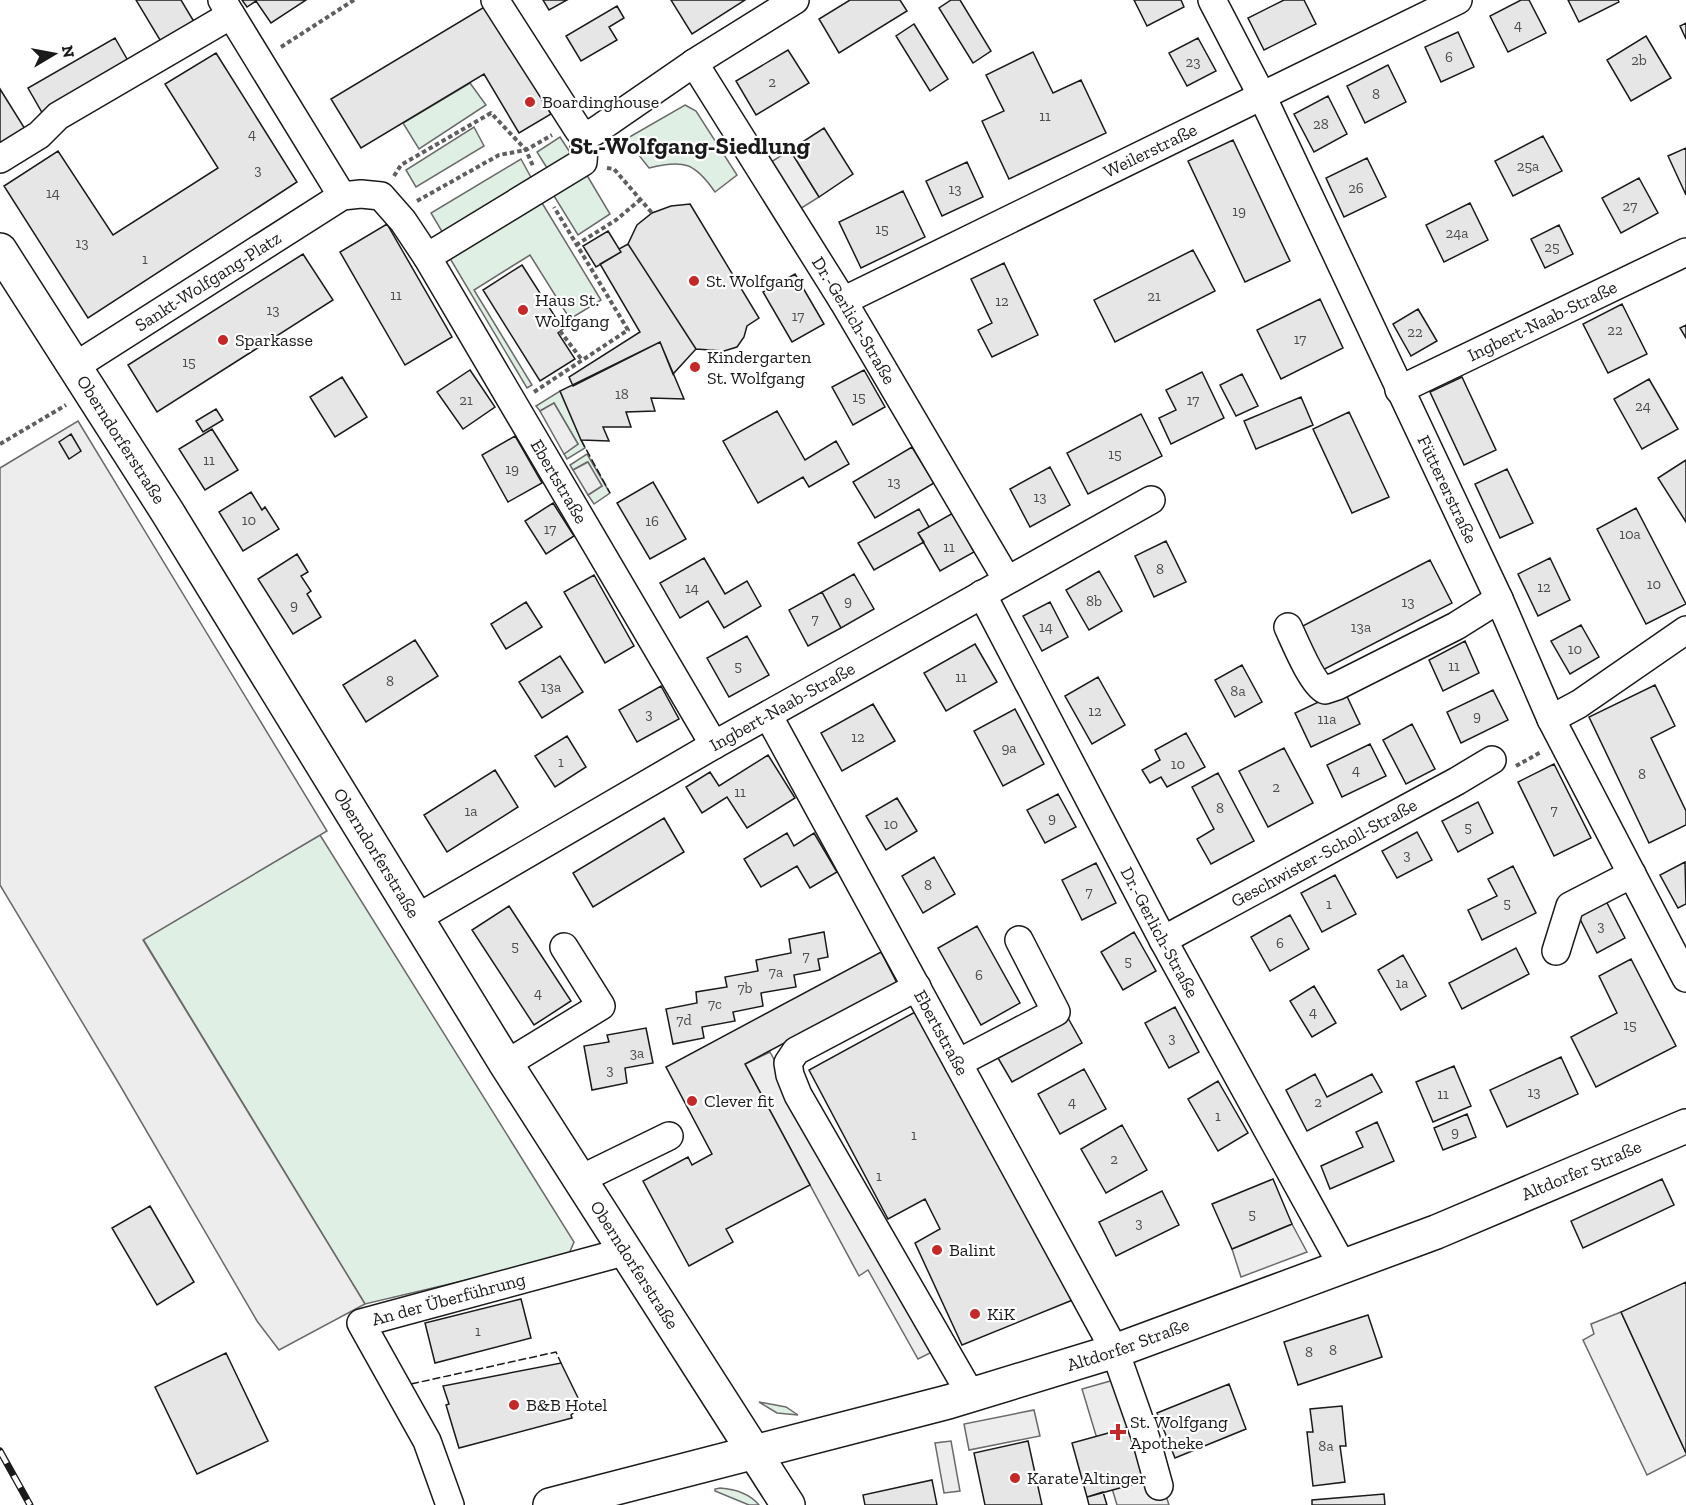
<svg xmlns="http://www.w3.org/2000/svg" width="1686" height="1505" font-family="'Zilla Slab',serif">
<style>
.green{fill:#e0efe3;stroke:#6a6a6a;stroke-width:1.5}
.parking{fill:#ededed;stroke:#6a6a6a;stroke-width:1.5}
.building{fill:#e6e6e6;stroke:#1a1a1a;stroke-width:1.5}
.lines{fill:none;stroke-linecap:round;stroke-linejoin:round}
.minor-casing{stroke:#1a1a1a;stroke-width:30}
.major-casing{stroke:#1a1a1a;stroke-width:36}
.path{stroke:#5f5f5f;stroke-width:4;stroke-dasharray:4.5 3;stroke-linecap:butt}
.minor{stroke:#fff;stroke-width:27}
.major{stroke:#fff;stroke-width:33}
.rail-casing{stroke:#1a1a1a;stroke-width:7}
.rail{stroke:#fff;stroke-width:4.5;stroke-dasharray:14;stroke-linecap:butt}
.fence{stroke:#1a1a1a;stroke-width:1.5;stroke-dasharray:8 3;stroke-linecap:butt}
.poi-dot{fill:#c62828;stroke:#fff;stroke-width:2}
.labels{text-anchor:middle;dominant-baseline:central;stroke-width:4.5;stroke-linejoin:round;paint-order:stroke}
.number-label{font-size:15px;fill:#4d4d4d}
.poi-label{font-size:18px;fill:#1a1a1a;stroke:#fff;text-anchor:start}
.street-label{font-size:18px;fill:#1a1a1a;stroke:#fff}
.district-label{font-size:24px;font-weight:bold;fill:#1a1a1a;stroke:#fff}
</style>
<rect width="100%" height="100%" fill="#fff"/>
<path class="green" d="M470,83L486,105L419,149L403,123Z
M685,105L696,111L737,175L715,192C695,163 684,159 649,168L626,139Z
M474,127L484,146L416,187L406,170Z
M560,137L571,154L547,168L537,152Z
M521,159L534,183L444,235L431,213Z
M585,172L610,214L578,235L551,191Z
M539,198L601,300L570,319L530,255L474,290L532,385L527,388L448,255Z
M560,391L585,448L567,459L564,454L578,444L554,403L540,411L536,406Z
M587,454L610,493L594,504L588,495L602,486L587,462L573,470L570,465Z
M320,835L574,1242L568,1256L365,1304L143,939Z
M759,1402L786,1407L798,1415L777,1413Z
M720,1488C735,1489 749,1493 759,1505H749L715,1491V1489Z"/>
<path class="parking" d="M790,150L819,197L800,209L771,162Z
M554,403L578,444L564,454L540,411Z
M78,421L327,831L143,940L365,1304L279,1350L257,1321L118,1082L0,885V468Z
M588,462L602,486L588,495L573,470Z
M770,1052L934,1351L918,1359L868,1270L859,1276L745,1064Z
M1292,1224L1307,1252L1241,1277L1232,1249Z
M1621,1312L1686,1453V1455L1647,1475L1583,1340L1594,1334L1591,1324Z
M1128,1376L1169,1505H1117L1082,1389Z
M1034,1410L1040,1436L969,1450L964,1424Z
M951,1441L960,1491L944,1493L935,1443Z"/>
<path class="building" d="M136,0H181L196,25L163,45Z
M242,0H306L271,23L256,1L247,7Z
M543,0H567L549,10Z
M671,0H745L692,34Z
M850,0H900L907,11L839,53L819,19Z
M951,0H960L991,51L973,63L939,8Z
M1134,0H1181L1184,7L1147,26Z
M1284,0H1304L1316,24L1264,50L1248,18Z
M1521,0H1529L1546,33L1508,52L1490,16Z
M1568,0H1618L1619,2L1579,22Z
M486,6L551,114L519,133L484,74L361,148L331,99Z
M617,6L624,18L609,27L617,40L581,61L566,36Z
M1686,23V39L1680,26Z
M914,24L948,79L930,91L896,36Z
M1458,32L1474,67L1441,82L1425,47Z
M1646,36L1671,78L1631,101L1607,60Z
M115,38L131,66L44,116L28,88Z
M1198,38L1216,71L1187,86L1169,53Z
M788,50L809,83L756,115L736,81Z
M1033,52L1053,93L1081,80L1106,133L1009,179L982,121L1004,111L986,75Z
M216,53L297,182L88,318L4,186L58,151L113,235L218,168L165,84Z
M1388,65L1406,102L1365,123L1347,86Z
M0,89L25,129L0,145Z
M1328,96L1347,134L1314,152L1294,114Z
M824,128L853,174L819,197L790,150Z
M1543,136L1562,171L1513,196L1495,161Z
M1233,140L1290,261L1245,282L1188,161Z
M1686,148V195L1668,156Z
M1367,158L1386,197L1344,217L1326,178Z
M967,162L983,197L942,216L926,181Z
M1639,178L1658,213L1621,233L1602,198Z
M903,191L925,237L861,268L839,222Z
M1470,203L1488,240L1444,262L1426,225Z
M690,204L759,318L747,326L744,337L737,347L724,351L696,349L628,244L637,225L652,213L671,206Z
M387,224L452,337L405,365L340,252Z
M1559,225L1573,254L1545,268L1531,239Z
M608,231L621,252L596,267L583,246Z
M628,244L696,349L673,374L660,342L573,386L569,377L640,332L600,264L621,252L619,249Z
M1193,250L1215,291L1115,342L1094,300Z
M303,254L333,300L157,412L128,365Z
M1004,263L1038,335L992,357L978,330L992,323L971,279Z
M522,265L563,329L558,333L575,359L540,381L483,290Z
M795,274L824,324L792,342L763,292Z
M1320,299L1343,348L1281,379L1257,330Z
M1622,304L1647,354L1608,373L1583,324Z
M1418,309L1437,341L1411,356L1393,324Z
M1686,325V338L1680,328Z
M660,342L684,399L651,398L655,411L626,412L631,427H603L609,441L581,440L560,391Z
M470,370L495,407L463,429L437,392Z
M864,370L885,407L853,425L832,387Z
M1202,372L1224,418L1171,444L1159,418L1176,410L1166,390Z
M1242,374L1258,406L1236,416L1220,385Z
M342,377L367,417L335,437L310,397Z
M1462,377L1496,450L1464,465L1430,392Z
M1649,379L1678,429L1642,449L1614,399Z
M1301,397L1313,425L1256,449L1244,421Z
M216,409L223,420L203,432L196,421Z
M777,411L805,460L836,441L849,464L809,487L803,477L758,503L723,441Z
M1349,412L1389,497L1352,513L1313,429Z
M1141,414L1162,456L1088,494L1067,453Z
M212,429L238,470L205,490L179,449Z
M71,434L81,451L69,459L59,442Z
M515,436L542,483L508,502L482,455Z
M912,447L934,483L875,518L853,482Z
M1686,460V522L1658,478Z
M1050,467L1070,505L1030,527L1010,489Z
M1507,469L1533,523L1500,538L1475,484Z
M653,482L686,539L650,559L617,503Z
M251,492L262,510L265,507L279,529L243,551L219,512Z
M553,503L574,536L546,554L525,521Z
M1636,508L1686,604L1646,624L1597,529Z
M919,509L929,527L918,533L924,542L874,570L858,543Z
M953,513L974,552L940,571L918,533Z
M1166,541L1186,582L1154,597L1135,556Z
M297,554L308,572L301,576L311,591L307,594L321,617L293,634L258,579Z
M704,558L725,594L747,581L761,606L724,628L708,601L680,618L660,583Z
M1550,558L1570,600L1538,616L1518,574Z
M1430,560L1452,603L1317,673L1295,630Z
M1099,571L1122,611L1089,630L1066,590Z
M854,574L874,609L841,628L822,592Z
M594,575L634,646L605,663L564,592Z
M822,592L841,628L808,646L789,610Z
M526,602L542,627L506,649L491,624Z
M1050,602L1068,637L1042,651L1023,616Z
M1581,625L1599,657L1570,674L1551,641Z
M747,636L769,675L729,697L707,658Z
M415,640L438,676L366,722L343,685Z
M1465,641L1479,673L1443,691L1429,660Z
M975,644L997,682L946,711L924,673Z
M560,656L583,692L542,718L519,682Z
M1242,665L1262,702L1235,717L1215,680Z
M1098,677L1125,725L1092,744L1065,696Z
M1655,685L1675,726L1651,738L1686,811V825L1649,843L1589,717Z
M661,686L679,719L637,742L619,710Z
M1344,690L1360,724L1311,747L1295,713Z
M1493,690L1508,720L1461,743L1447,712Z
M873,704L895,741L842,771L821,733Z
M1015,709L1044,764L1003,786L974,731Z
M1412,724L1435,769L1406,784L1383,740Z
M1186,733L1205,767L1167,787L1161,777L1150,783L1142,770L1160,760L1155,750Z
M567,736L586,767L555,787L535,756Z
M1370,744L1386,776L1342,797L1327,765Z
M1284,748L1313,803L1268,827L1239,771Z
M768,755L795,798L747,828L727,797L702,813L686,787L710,772L719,786Z
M1554,764L1591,838L1554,856L1518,782Z
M495,770L518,807L447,852L424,815Z
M1218,773L1254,841L1211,864L1197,839L1214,829L1192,787Z
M1058,794L1076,827L1045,843L1027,810Z
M897,798L917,831L886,850L866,816Z
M1478,802L1493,833L1458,852L1442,821Z
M664,818L684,852L593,907L573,873Z
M1417,832L1432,860L1397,878L1382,851Z
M787,833L794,846L814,833L837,872L810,888L797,866L761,887L744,859Z
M934,857L955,894L923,913L902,876Z
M1685,862L1686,904L1678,908L1660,875Z
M1096,863L1116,903L1082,920L1062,880Z
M1513,866L1536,913L1482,940L1468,910L1497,896L1488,879Z
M1335,875L1356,914L1322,932L1301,893Z
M1605,899L1625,938L1597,953L1577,913Z
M509,906L571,1001L534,1025L472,930Z
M1290,915L1309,949L1270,971L1251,937Z
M977,926L1020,1003L981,1025L938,948Z
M824,932L828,957L818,959L820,970L794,975L796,987L761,993L763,1006L733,1012L735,1021L702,1027L704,1038L673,1044L666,1009L697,1003L696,992L727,987L725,977L758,971L756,960L791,953L789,939Z
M1134,932L1156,971L1123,990L1101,952Z
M1516,948L1529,974L1462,1009L1449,983Z
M881,952L897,983L745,1064L810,1185L726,1229L733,1242L689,1266L643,1181L688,1157L692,1165L712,1154L666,1067Z
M1403,955L1426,996L1401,1010L1378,970Z
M1631,959L1676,1046L1596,1087L1571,1037L1617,1013L1599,976Z
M1314,986L1336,1023L1312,1037L1290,1001Z
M1175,1007L1199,1052L1169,1068L1145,1023Z
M917,1011L1075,1299L962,1345L915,1243L940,1229L925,1199L888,1219L809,1070Z
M1068,1018L1082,1043L1012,1082L998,1058Z
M646,1028L653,1063L625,1068L627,1083L592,1090L584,1046L609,1042L607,1035Z
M1561,1057L1578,1094L1507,1127L1490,1090Z
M1454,1066L1471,1106L1433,1122L1416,1082Z
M1084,1069L1106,1109L1060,1134L1038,1094Z
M1315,1074L1327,1097L1372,1074L1382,1092L1307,1131L1286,1090Z
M1218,1081L1248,1133L1218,1151L1188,1099Z
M1467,1114L1476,1137L1443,1150L1434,1128Z
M1377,1122L1394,1161L1330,1189L1321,1166L1363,1147L1356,1132Z
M1122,1125L1147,1170L1106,1193L1081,1149Z
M1273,1179L1292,1224L1232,1249L1212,1204Z
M1662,1179L1674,1205L1583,1248L1571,1221Z
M1162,1191L1179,1225L1116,1256L1099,1222Z
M150,1206L194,1282L157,1305L112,1228Z
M1686,1282V1453L1621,1312Z
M521,1299L531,1338L435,1363L425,1323Z
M1368,1315L1382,1357L1298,1385L1284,1342Z
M226,1353L268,1441L197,1474L155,1387Z
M561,1363L582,1406L571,1415L572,1418L459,1448L446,1405L449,1404L443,1386Z
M1229,1384L1246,1429L1175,1458L1157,1413Z
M1342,1406L1346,1446H1340L1345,1482L1313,1486L1307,1432H1313L1310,1409Z
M1134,1426L1149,1480L1087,1497L1072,1443Z
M1028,1441L1042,1505H985L974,1453Z
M932,1480L937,1505H865L863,1495Z
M1103,1492L1107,1505H1089L1087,1497Z
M1384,1494L1385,1505H1312V1500Z"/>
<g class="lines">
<defs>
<g id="minor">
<path d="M222,0L342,196"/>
<path d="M495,0L579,131L585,134L594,132L694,63L795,0"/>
<path id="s1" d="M1212,0L1262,96L1499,599L1551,719L1686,978"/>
<path id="s2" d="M694,63L843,301L1007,580"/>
<path d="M0,159L39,135L58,116L231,15"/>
<path d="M427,257L583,162L585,134"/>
<path id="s3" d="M843,301L1458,0"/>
<path id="s4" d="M74,367L342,196L361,194L381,196L403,221L427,257L714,745"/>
<path id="s5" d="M1399,390L1686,252"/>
<path id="s6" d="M982,594L1163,940L1343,1267"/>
<path d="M1288,627C1295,642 1312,684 1325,690L1337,686L1456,626L1499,599"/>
<path id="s7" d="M768,715L1115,1351L1146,1439L1159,1486"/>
<path d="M1551,719L1579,704L1686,630"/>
<path id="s8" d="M417,918L714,745L1151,500"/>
<path id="s9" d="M1163,940L1457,781L1492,760"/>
<path d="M1556,951L1570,906L1632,874"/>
<path d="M917,987L796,1051L788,1063L790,1075L798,1095L971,1395"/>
<path d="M958,1063L1056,1012L1019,940"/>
<path d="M506,1064L601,1006L564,947"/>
<path d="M581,1179L669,1136"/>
<path id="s10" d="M450,1505L427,1441L361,1323L627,1251"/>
</g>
<g id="major">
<path id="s11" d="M0,250L168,513L506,1064L788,1505"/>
<path id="s12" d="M550,1505L948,1402L1115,1351L1436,1232L1686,1126"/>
</g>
</defs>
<use href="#minor" class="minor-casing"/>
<use href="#major" class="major-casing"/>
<path class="path" d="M281,47L354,0
M607,168L614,169L652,213
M394,176L401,165L491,113L526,150L533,166
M417,201L499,155L526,150L552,135
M576,245L616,220L641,199
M560,331L582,360
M534,392L628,330L554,207
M0,444L66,405
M1516,766L1541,752"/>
<use href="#minor" class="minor"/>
<use href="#major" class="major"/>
<defs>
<path id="rail" d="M0,1451L30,1505"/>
</defs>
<use href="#rail" class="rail-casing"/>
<use href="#rail" class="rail"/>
<path class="fence" d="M581,440L610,493
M411,1384L556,1352L561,1363"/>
</g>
<g class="poi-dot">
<circle cx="530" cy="102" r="6"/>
<circle cx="694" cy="281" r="6"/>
<circle cx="523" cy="310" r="6"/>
<circle cx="223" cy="340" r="6"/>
<circle cx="695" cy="367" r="6"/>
<circle cx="692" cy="1101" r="6"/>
<circle cx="937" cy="1250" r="6"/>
<circle cx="975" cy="1314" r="6"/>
<circle cx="514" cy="1405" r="6"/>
<path d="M1115 1423h6v6h6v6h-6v6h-6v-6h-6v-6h6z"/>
<circle cx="1015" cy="1478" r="6"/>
</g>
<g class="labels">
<g class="number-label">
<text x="1518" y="25">4</text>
<text x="1449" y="57">6</text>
<text x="1639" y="60">2b</text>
<text x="1193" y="62">23</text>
<text x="772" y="82">2</text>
<text x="1376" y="94">8</text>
<text x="1045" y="116">11</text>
<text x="1321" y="124">28</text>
<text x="252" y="134">4</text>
<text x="1528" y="166">25a</text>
<text x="258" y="170">3</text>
<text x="1356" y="188">26</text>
<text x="955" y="189">13</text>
<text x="53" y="193">14</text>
<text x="1630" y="206">27</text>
<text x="1239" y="211">19</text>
<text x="882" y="229">15</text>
<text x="1457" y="233">24a</text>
<text x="82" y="243">13</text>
<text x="1552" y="247">25</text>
<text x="145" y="259">1</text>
<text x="396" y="295">11</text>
<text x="1154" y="296">21</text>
<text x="1002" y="301">12</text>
<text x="273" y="310">13</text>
<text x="798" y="316">17</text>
<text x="1615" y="330">22</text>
<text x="1415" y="332">22</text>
<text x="1300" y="339">17</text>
<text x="189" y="362">15</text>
<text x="622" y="394">18</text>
<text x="859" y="397">15</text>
<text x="466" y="400">21</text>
<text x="1193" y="400">17</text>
<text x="1643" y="406">24</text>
<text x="1115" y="454">15</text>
<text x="209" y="460">11</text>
<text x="512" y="469">19</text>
<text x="894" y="482">13</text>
<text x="1040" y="497">13</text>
<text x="249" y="520">10</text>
<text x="652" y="521">16</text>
<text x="550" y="529">17</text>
<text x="1630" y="534">10a</text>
<text x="949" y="547">11</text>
<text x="1160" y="569">8</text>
<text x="1654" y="584">10</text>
<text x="1544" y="587">12</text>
<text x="692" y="588">14</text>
<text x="848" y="601">9</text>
<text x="1094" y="601">8b</text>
<text x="1408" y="602">13</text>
<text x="294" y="605">9</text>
<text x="815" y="619">7</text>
<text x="1046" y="627">14</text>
<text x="1361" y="627">13a</text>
<text x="1575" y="649">10</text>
<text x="738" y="666">5</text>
<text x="1454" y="666">11</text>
<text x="961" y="677">11</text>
<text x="390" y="681">8</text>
<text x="551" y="687">13a</text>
<text x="1238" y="691">8a</text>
<text x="1095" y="711">12</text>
<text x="649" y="714">3</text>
<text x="1477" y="716">9</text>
<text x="1327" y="719">11a</text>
<text x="858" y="737">12</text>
<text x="1009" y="748">9a</text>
<text x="561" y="762">1</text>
<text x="1178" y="764">10</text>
<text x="1356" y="770">4</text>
<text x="1642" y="774">8</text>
<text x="1276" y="787">2</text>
<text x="740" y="792">11</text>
<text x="1220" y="808">8</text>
<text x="1554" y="810">7</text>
<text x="471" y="811">1a</text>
<text x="1052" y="818">9</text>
<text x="891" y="824">10</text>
<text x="1468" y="827">5</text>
<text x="1407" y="855">3</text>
<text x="928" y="885">8</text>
<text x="1089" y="892">7</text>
<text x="1507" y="903">5</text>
<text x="1329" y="904">1</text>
<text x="1601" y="926">3</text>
<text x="1280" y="943">6</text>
<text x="515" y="946">5</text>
<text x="806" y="956">7</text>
<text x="1128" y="961">5</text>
<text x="776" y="972">7a</text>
<text x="979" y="975">6</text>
<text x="1402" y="983">1a</text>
<text x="745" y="988">7b</text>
<text x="538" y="993">4</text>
<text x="715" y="1004">7c</text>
<text x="1313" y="1012">4</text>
<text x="684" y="1020">7d</text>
<text x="1630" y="1025">15</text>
<text x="1172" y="1038">3</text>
<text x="637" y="1053">3a</text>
<text x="610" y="1070">3</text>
<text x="1534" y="1092">13</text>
<text x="1443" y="1094">11</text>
<text x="1072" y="1102">4</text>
<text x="1318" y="1102">2</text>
<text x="1218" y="1116">1</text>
<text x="1455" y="1132">9</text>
<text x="914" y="1135">1</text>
<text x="1114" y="1159">2</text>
<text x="879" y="1176">1</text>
<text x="1252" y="1214">5</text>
<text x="1139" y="1223">3</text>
<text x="478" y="1331">1</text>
<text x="1333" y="1350">8</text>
<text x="1309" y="1352">8</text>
<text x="1326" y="1446">8a</text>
</g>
<g class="poi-label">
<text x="542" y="102">Boardinghouse</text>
<text x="706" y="281">St. Wolfgang</text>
<text x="535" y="300">Haus St.<tspan x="535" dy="21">Wolfgang</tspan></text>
<text x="235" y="340">Sparkasse</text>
<text x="707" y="357">Kindergarten<tspan x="707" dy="21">St. Wolfgang</tspan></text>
<text x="704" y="1101">Clever fit</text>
<text x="949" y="1250">Balint</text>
<text x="987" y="1314">KiK</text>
<text x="526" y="1405">B&amp;B Hotel</text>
<text x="1130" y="1422">St. Wolfgang<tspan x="1130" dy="21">Apotheke</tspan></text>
<text x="1027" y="1478">Karate Altinger</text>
</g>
<g class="street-label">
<text stroke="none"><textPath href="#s3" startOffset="342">Weilerstraße</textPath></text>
<text stroke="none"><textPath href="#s4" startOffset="159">Sankt-Wolfgang-Platz</textPath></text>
<text stroke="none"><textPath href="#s2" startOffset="303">Dr.-Gerlich-Straße</textPath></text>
<text stroke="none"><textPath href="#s5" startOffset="159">Ingbert-Naab-Straße</textPath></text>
<text stroke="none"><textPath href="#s11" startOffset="225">Oberndorferstraße</textPath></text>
<text stroke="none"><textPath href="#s4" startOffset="694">Ebertstraße</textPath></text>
<text stroke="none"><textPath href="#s1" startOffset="543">Füttererstraße</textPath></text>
<text stroke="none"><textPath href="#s8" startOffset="422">Ingbert-Naab-Straße</textPath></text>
<text stroke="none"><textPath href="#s11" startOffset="711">Oberndorferstraße</textPath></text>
<text stroke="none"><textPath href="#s9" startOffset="183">Geschwister-Scholl-Straße</textPath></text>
<text stroke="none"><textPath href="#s6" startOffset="382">Dr.-Gerlich-Straße</textPath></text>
<text stroke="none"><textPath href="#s7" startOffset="362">Ebertstraße</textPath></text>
<text stroke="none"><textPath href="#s12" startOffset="1086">Altdorfer Straße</textPath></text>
<text stroke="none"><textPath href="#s11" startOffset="1197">Oberndorferstraße</textPath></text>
<text stroke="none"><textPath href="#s10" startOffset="294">An der Überführung</textPath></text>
<text stroke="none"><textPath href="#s12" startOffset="600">Altdorfer Straße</textPath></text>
</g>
<g class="district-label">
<text x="690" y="145">St.-Wolfgang-Siedlung</text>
</g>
</g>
<g transform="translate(54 54) rotate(80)" stroke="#ffffff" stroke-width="4.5" paint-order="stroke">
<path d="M0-4.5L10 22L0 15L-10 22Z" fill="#1a1a1a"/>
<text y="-9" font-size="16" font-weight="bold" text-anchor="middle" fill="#1a1a1a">N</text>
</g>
</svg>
